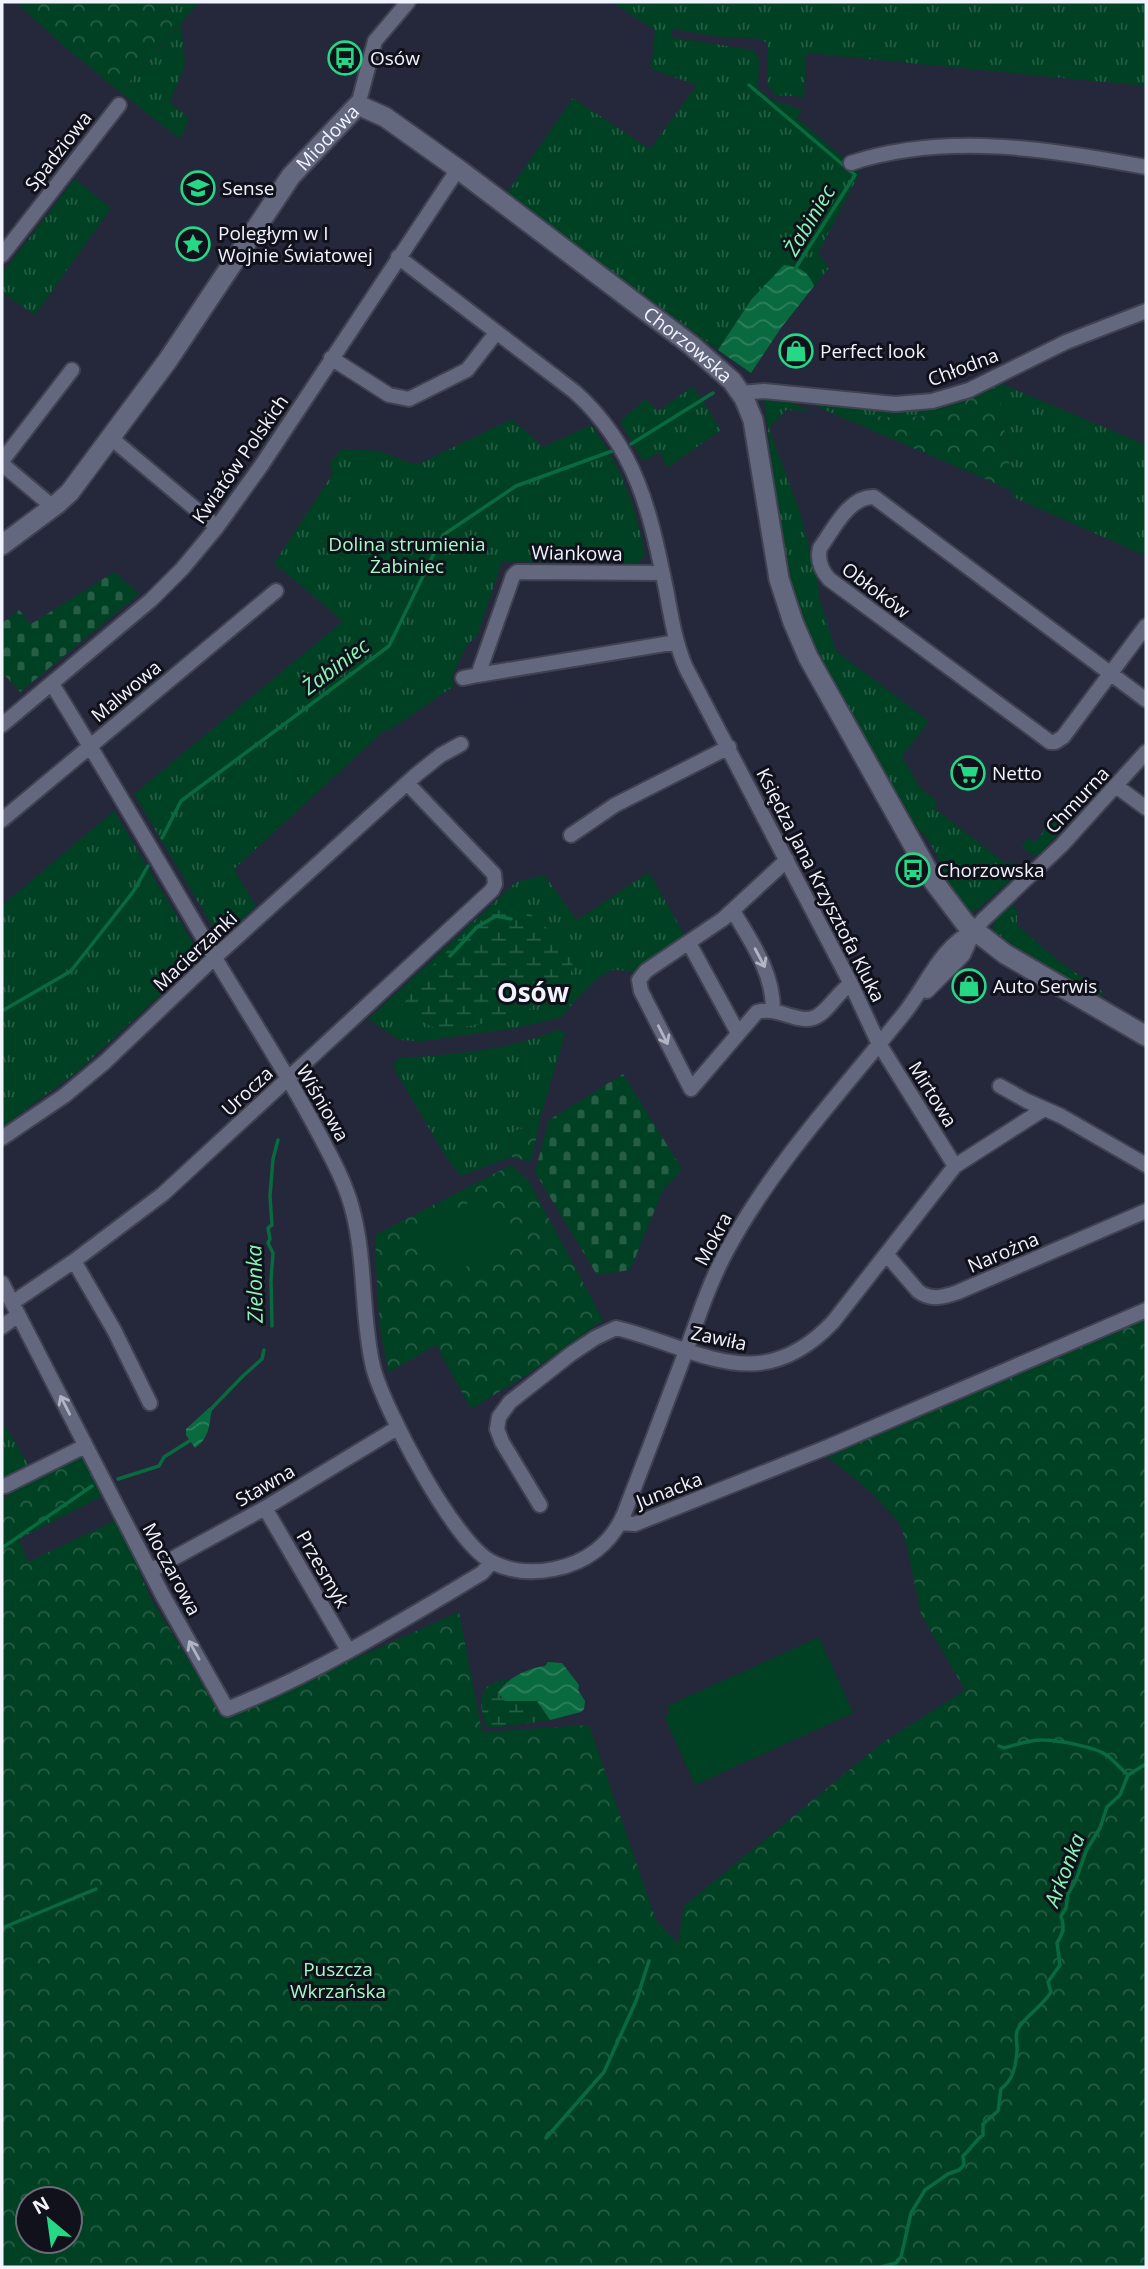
<svg xmlns="http://www.w3.org/2000/svg" width="1148" height="2269" font-family="'Open Sans',sans-serif">
<style>
.grass{fill:url(#grass-tufts)}
.forest{fill:url(#forest-crowns);fill-rule:evenodd}
.wetland{fill:url(#wetland-marsh)}
.cemetery{fill:url(#cemetery-stones)}
.pitch{fill:#004124}
.water{fill:url(#water-waves)}
.lines{fill:none;stroke-linecap:round;stroke-linejoin:round}
.stream{stroke:#0a6a3f;stroke-width:3.5}
.street-casing{stroke:#404252;stroke-width:18}
.secondary-casing{stroke:#404252;stroke-width:23}
.street{stroke:#64687e;stroke-width:14}
.secondary{stroke:#64687e;stroke-width:19}
.oneway{stroke:#b2b4c4}
.labels{text-anchor:middle;dominant-baseline:central;stroke-width:6;stroke-linejoin:round;paint-order:stroke}
.poi-label{font-size:19px;fill:#f1f3fe;stroke:#10111a;text-anchor:start}
.street-label{font-size:19px;fill:#f1f3fe;stroke:#10111a}
.park-label{font-size:19px;fill:#a5fac6;stroke:#10111a}
.water-label{font-size:21px;font-style:italic;fill:#88f6b6;stroke:#10111a}
.district-label{font-size:26px;font-weight:bold;fill:#f1f3fe;stroke:#10111a}
</style>
<defs>
<pattern id="grass-tufts" width="24" height="20" patternUnits="userSpaceOnUse" patternTransform="scale(1.75)"><rect width="24" height="20" fill="#004124"/><path d="M3 7l-1-3M5 7V3M7 7l1-3M15 17l-1-3M17 17v-4M19 17l1-3" fill="none" stroke="#265d45"/></pattern>
<pattern id="forest-crowns" width="20" height="18" patternUnits="userSpaceOnUse" patternTransform="scale(1.75)"><rect width="20" height="18" fill="#004124"/><path d="M2 6a3 3 0 1 1 6 0M12 15a3 3 0 1 1 6 0" fill="none" stroke="#265d45"/></pattern>
<pattern id="wetland-marsh" width="20" height="14" patternUnits="userSpaceOnUse" patternTransform="scale(1.75)"><rect width="20" height="14" fill="#004124"/><path d="M1 5h8M5 5V1M11 12h8M15 12V8" fill="none" stroke="#265d45"/></pattern>
<pattern id="cemetery-stones" width="16" height="16" patternUnits="userSpaceOnUse" patternTransform="scale(1.75)"><rect width="16" height="16" fill="#004124"/><path d="M2 7V4a2 2 0 0 1 4 0v3zM10 15v-3a2 2 0 0 1 4 0v3z" fill="#265d45"/></pattern>
<pattern id="water-waves" width="16" height="10" patternUnits="userSpaceOnUse" patternTransform="scale(1.75)"><rect width="16" height="10" fill="#0a6a3f"/><path d="M0 5q4-4 8 0t8 0" fill="none" stroke="#2e805c"/></pattern>
</defs>
<rect width="100%" height="100%" fill="#25273b"/>
<path class="grass" d="M154,2H199L181,23L185,64L170,102L189,118L180,139L120,92L181,24Z
M612,2H1146V86L806,53L804,97L775,95L767,84L768,45L762,39L721,37L673,29L670,37L753,50L759,58L758,89L771,99L802,110L797,118L860,172L818,253L829,268L814,286L809,275L751,300L718,350L507,193L573,98L650,149L697,85L651,69L655,30Z
M75,179L111,208L35,315L2,292V273Z
M997,382L1144,444L1146,441V556L1011,496L1013,491L998,385L930,415L904,418L856,415L855,423L802,400L902,408Z
M693,386L721,430L667,468L660,452L643,461L620,421L646,399L658,411Z
M779,397L810,411L786,410L769,428L800,513L817,579L820,601L836,651L929,721L902,756L920,788L938,802L934,808L1008,865L1012,861L1020,868L1019,872L977,910L970,911L967,906L957,904L947,888L937,855L926,837L904,815L824,673L825,666L805,624L790,579L779,521L764,400Z
M512,419L543,447L591,425C621,465 636,506 645,555L638,563L502,562L477,636L466,646L452,677L454,686L388,731L386,729L234,869L256,906L226,934L216,932L134,794L343,621L274,563L332,475L330,463L341,449L379,451L416,465Z
M114,811L197,950L195,963L79,1070L2,1127V905Z
M1057,817L1064,828L1039,854L1033,855L1022,847L1028,838L1035,843L1052,819L1055,820Z
M649,872L685,936L636,971L612,970L599,977L576,999L562,1017L517,1028L422,1041L399,1040L368,1019L516,882L544,875L577,920Z
M1012,905L1017,910V925L1060,962L1103,992L1099,997L997,936L993,930L994,921Z
M559,1029L565,1034L541,1116L509,1135L512,1157L460,1176L442,1150L393,1067L398,1058C449,1055 513,1050 559,1029Z
M5,1425L29,1466L2,1481V1426Z"/>
<path class="forest" d="M16,2H154L181,23L120,92L60,43Z
M998,385L1013,491L855,423L856,415L904,418L930,415Z
M541,1116L531,1162L512,1157L509,1135Z
M511,1165L530,1183L603,1320L528,1374L471,1409L436,1345L389,1372C377,1328 377,1281 375,1235Z
M1146,1315V2267H2V1499L9,1496L7,1492L74,1457L86,1458L104,1495L19,1539L28,1562L118,1519L150,1597L223,1717L459,1612L482,1732L589,1725L656,1920L678,1943L684,1906L882,1743L965,1690L921,1614L907,1547L900,1524L874,1495L828,1457ZM28,2199H70V2241H28Z"/>
<path class="wetland" d="M519,904L574,952L570,980L518,1017L442,1031L398,1011L430,968L483,915Z
M513,1679L503,1684L498,1693L506,1701H537L550,1720L494,1728L485,1726C478,1697 478,1681 513,1679Z"/>
<path class="cemetery" d="M114,572L139,594L20,692L2,672V623L19,610L31,624Z
M623,1074L682,1169L663,1190L630,1270L597,1275L535,1172L549,1120Z"/>
<path class="pitch" d="M484,1194L511,1242L442,1280L415,1232Z
M819,1637L853,1713L695,1785L664,1716L670,1713L667,1706Z"/>
<path class="water" d="M784,265C800,267 808,271 814,286L781,328L751,373L718,350L751,300Z
M209,1408L212,1409C209,1424 210,1438 195,1448L186,1435V1429Z
M548,1662L562,1663L579,1685L578,1690L585,1701L584,1709L581,1712L550,1720L537,1701H505L498,1693C507,1678 528,1668 545,1666Z"/>
<g class="lines">
<path class="stream" d="M749,85L855,175L795,269
M631,444L713,393
M162,838L181,801L389,646L443,535L516,486L615,450
M450,956L477,927L496,916L511,919
M2,1011L71,971L133,892L148,866
M272,1326L271,1280L273,1253L268,1243L270,1239L268,1228L272,1225L270,1196L273,1159L278,1140
M210,1410L243,1376L262,1359L264,1350
M118,1479L159,1466L164,1457L191,1440
M2,1548L92,1486
M999,1746L1004,1748C1016,1745 1030,1739 1043,1740C1058,1740 1096,1747 1108,1756C1115,1762 1121,1769 1128,1775
M2,1928L96,1889
M546,2138L604,2072L636,2001L649,1961
M881,2267L896,2263L901,2257L911,2213L925,2190L948,2174L959,2170L964,2165L963,2156C971,2149 975,2141 983,2135V2124L998,2111L1001,2089C1013,2080 1016,2066 1017,2051C1018,2043 1014,2036 1018,2029C1026,2015 1043,2006 1051,1992L1048,1982L1060,1965L1057,1943C1063,1933 1065,1928 1061,1916L1066,1908L1068,1894L1076,1880L1086,1851L1100,1828L1107,1807L1120,1795L1128,1775L1146,1764"/>
<defs>
<path id="street" d="M358,105L375,41L408,2
M851,163C946,132 1050,149 1146,167
M2,255L119,105
M398,257L575,392C637,448 650,512 666,589C671,616 675,643 686,668L851,984L878,1042L955,1166
M331,358L389,395L409,399L467,370L496,333
M741,393L764,391L895,404L932,401L969,390L1066,342L1146,311
M111,438L217,527
M2,461L72,370
M2,464L53,507
M662,573L517,572L513,576L478,675L677,642
M1146,626L1063,737L1055,742H1050L829,579C821,570 817,560 820,548C833,530 849,496 874,497L1146,700
M463,678L478,675
M52,684C109,776 163,869 218,963C256,1026 296,1088 329,1153C339,1172 348,1191 353,1212C366,1262 361,1316 373,1367C384,1409 454,1543 492,1562C511,1572 534,1573 554,1569C586,1563 611,1544 624,1514C645,1460 666,1405 686,1351C698,1318 709,1284 726,1252C773,1164 844,1089 906,1011C927,984 942,945 974,931
M2,725L151,600L182,569L217,527L261,466L458,169
M1116,786L1146,808
M2,820L276,591
M571,835L615,805L729,747
M787,860L723,919L646,971L639,980L641,991L691,1089L757,1012C777,1006 795,1023 813,1018C828,1013 837,992 851,984
M733,911C752,943 773,972 773,1010
M689,943L738,1033
M927,991L963,955L974,931L983,920L1062,845L1146,752
M1000,1086L1027,1101L1061,1116L1146,1165
M2,1138L64,1096L105,1062L215,957L417,774L441,755L461,744
M887,1255L918,1291C931,1301 944,1297 958,1292L1146,1211
M74,1261L114,1330L150,1403
M2,1283L162,1594L227,1709C316,1674 400,1622 482,1573L492,1562
M12,1303L74,1261L163,1194L492,890L495,884L494,874L407,783
M2,1327L18,1315
M5,1486L85,1446
M540,1505L502,1442L497,1429L499,1417L510,1402L571,1354L595,1338L616,1328C699,1348 759,1400 833,1322L955,1166L1044,1109
M265,1508L348,1650
M620,1523L635,1524L830,1446L1146,1310
M150,1571L265,1508L397,1428"/>
<g id="secondary">
<path id="s1" d="M2,545L57,504L70,492L168,360L291,176L358,105L385,117L458,169L691,345L732,381L744,398L753,420L779,579L793,622L808,657L934,882L965,923L1005,954L1146,1036"/>
</g>
</defs>
<use href="#street" class="street-casing"/>
<use href="#secondary" class="secondary-casing"/>
<use href="#street" class="street"/>
<use href="#secondary" class="secondary"/>
</g>
<defs><path id="oneway-shaft" d="M-6 0H5M1.5-3L5.5 0L1.5 3" fill="none" stroke-width="1.6" stroke-linecap="round" stroke-linejoin="round" transform="scale(1.75)"/></defs>
<g class="oneway">
<use href="#oneway-shaft" transform="translate(760 958) rotate(62)"/>
<use href="#oneway-shaft" transform="translate(663 1035) rotate(63)"/>
<use href="#oneway-shaft" transform="translate(65 1405) rotate(-117)"/>
<use href="#oneway-shaft" transform="translate(194 1650) rotate(-119)"/>
</g>
<defs>
<symbol id="bus-ring" viewBox="-11 -11 22 22"><circle r="9.5" fill="#10111a" stroke="#24d886" stroke-width="1.5"/><path d="M-5-6H5V4H4V6H2V4H-2V6H-4V4H-5ZM-3.5-4V0h7V-4ZM-3.5 1.2v1.5H-2V1.2ZM2 1.2v1.5H3.5V1.2Z" fill="#24d886"/></symbol>
<symbol id="school-ring" viewBox="-11 -11 22 22"><circle r="9.5" fill="#10111a" stroke="#24d886" stroke-width="1.5"/><path d="M0-5L7-2L0 1L-7-2ZM-4 1L0 2.5L4 1V4Q0 6-4 4Z" fill="#24d886"/></symbol>
<symbol id="sight-ring" viewBox="-11 -11 22 22"><circle r="9.5" fill="#10111a" stroke="#24d886" stroke-width="1.5"/><path d="M0-6L1.8-2.2L6-1.7L2.9 1.2L3.7 5.4L0 3.3L-3.7 5.4L-2.9 1.2L-6-1.7L-1.8-2.2Z" fill="#24d886"/></symbol>
<symbol id="shop-ring" viewBox="-11 -11 22 22"><circle r="9.5" fill="#10111a" stroke="#24d886" stroke-width="1.5"/><path d="M-5-2.5h2.3a2.7 3.5 0 0 1 5.4 0H5L5.5 6h-11ZM-1.5-2.5h3a1.5 2.3 0 0 0-3 0Z" fill="#24d886"/></symbol>
<symbol id="supermarket-ring" viewBox="-11 -11 22 22"><circle r="9.5" fill="#10111a" stroke="#24d886" stroke-width="1.5"/><path d="M-6-5.5h2.5l.6 2H6L4.5 2H-2.5L-4.4-4H-6ZM-1.5 3.2a1.3 1.3 0 1 0 .1 0ZM3 3.2a1.3 1.3 0 1 0 .1 0Z" fill="#24d886"/></symbol>
</defs>
<g fill-rule="evenodd">
<use href="#bus-ring" x="326" y="39" width="38" height="38"/>
<use href="#school-ring" x="179" y="169" width="38" height="38"/>
<use href="#sight-ring" x="174" y="225" width="38" height="38"/>
<use href="#shop-ring" x="777" y="332" width="38" height="38"/>
<use href="#supermarket-ring" x="949" y="754" width="38" height="38"/>
<use href="#bus-ring" x="894" y="851" width="38" height="38"/>
<use href="#shop-ring" x="950" y="967" width="38" height="38"/>
</g>
<g class="labels">
<g class="poi-label">
<text x="370" y="58">Osów</text>
<text x="222" y="188">Sense</text>
<text x="218" y="233">Poległym w I<tspan x="218" dy="22">Wojnie Światowej</tspan></text>
<text x="820" y="351">Perfect look</text>
<text x="992" y="773">Netto</text>
<text x="937" y="870">Chorzowska</text>
<text x="993" y="986">Auto Serwis</text>
</g>
<g class="street-label">
<text stroke="none"><textPath href="#s1" startOffset="525">Miodowa</textPath></text>
<text transform="translate(58 151) rotate(-52)">Spadziowa</text>
<text stroke="none"><textPath href="#s1" startOffset="978">Chorzowska</textPath></text>
<text transform="translate(963 367) rotate(-21)">Chłodna</text>
<text transform="translate(240 459) rotate(-55)">Kwiatów Polskich</text>
<text transform="translate(577 553) rotate(1)">Wiankowa</text>
<text transform="translate(876 590) rotate(37)">Obłoków</text>
<text transform="translate(126 691) rotate(-40)">Malwowa</text>
<text transform="translate(1077 800) rotate(-47)">Chmurna</text>
<text transform="translate(821 885) rotate(63)">Księdza Jana Krzysztofa Kluka</text>
<text transform="translate(195 951) rotate(-43)">Macierzanki</text>
<text transform="translate(247 1091) rotate(-43)">Urocza</text>
<text transform="translate(933 1094) rotate(58)">Mirtowa</text>
<text transform="translate(323 1103) rotate(60)">Wiśniowa</text>
<text transform="translate(713 1239) rotate(-62)">Mokra</text>
<text transform="translate(1003 1252) rotate(-23)">Narożna</text>
<text transform="translate(719 1338) rotate(12)">Zawiła</text>
<text transform="translate(265 1485) rotate(-30)">Stawna</text>
<text transform="translate(669 1490) rotate(-21)">Junacka</text>
<text transform="translate(172 1569) rotate(62)">Moczarowa</text>
<text transform="translate(323 1569) rotate(60)">Przesmyk</text>
</g>
<g class="park-label">
<text x="407" y="544">Dolina strumienia<tspan x="407" dy="22">Żabiniec</tspan></text>
<text x="338" y="1969">Puszcza<tspan x="338" dy="22">Wkrzańska</tspan></text>
</g>
<g class="water-label">
<text transform="translate(809 220) rotate(-59)">Żabiniec</text>
<text transform="translate(335 666) rotate(-37)">Żabiniec</text>
<text transform="translate(254 1284) rotate(-91)">Zielonka</text>
<text transform="translate(1064 1870) rotate(-69)">Arkonka</text>
</g>
<g class="district-label">
<text x="533" y="992">Osów</text>
</g>
</g>
<rect width="1148" height="2269" fill="none" stroke="#f1f3fe" stroke-width="7"/>
<g transform="translate(49 2220) rotate(331)"><circle r="33" fill="#10111a" stroke="#6a6b75" stroke-width="2"/>
<path d="M0-5L12 26L0 18L-12 26Z" fill="#24d886"/>
<text y="-10" font-size="19" font-weight="bold" text-anchor="middle" fill="#f1f3fe">N</text>
</g>
</svg>
